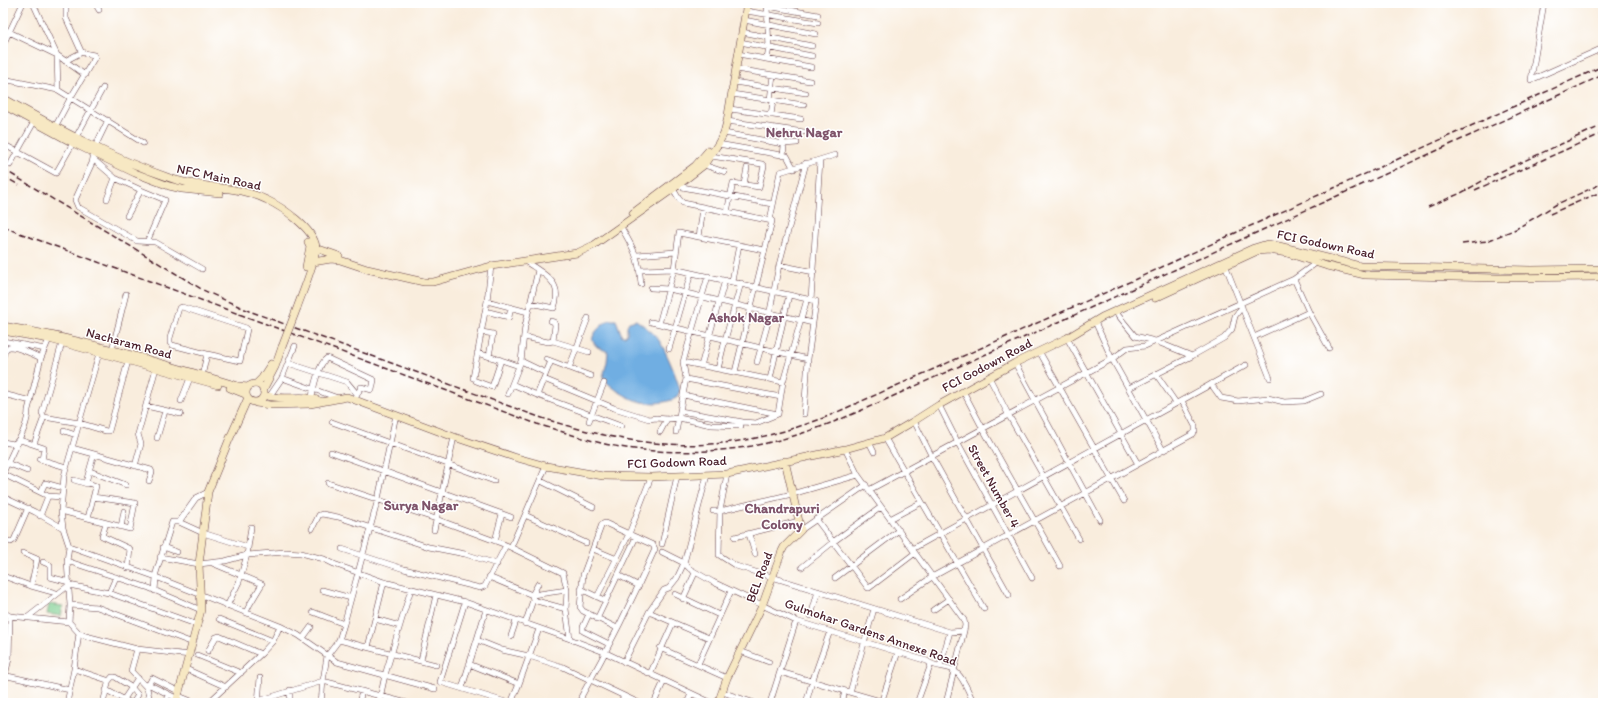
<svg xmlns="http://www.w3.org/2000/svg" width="1606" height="706" font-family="Itim,sans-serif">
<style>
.green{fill:#7bcd8e;stroke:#62765c}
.water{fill:#70aee2;stroke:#5d6686}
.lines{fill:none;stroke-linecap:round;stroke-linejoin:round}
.street-casing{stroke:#643e46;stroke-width:6}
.secondary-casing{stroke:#643e46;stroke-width:8}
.street{stroke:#fff;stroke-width:5}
.secondary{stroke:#f7e8c3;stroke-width:7}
.rail{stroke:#4a1f2b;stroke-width:1.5;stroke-dasharray:6 3;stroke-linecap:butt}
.secondary-bridge-casing{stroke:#643e46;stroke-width:8;stroke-linecap:butt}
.secondary-bridge{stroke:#f7e8c3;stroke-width:7}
.labels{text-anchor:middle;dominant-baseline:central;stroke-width:3;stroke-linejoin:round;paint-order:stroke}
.street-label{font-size:13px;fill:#4a1f2b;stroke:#fff}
.neighbourhood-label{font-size:14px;font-weight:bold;fill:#7e536a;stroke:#fff}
</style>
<rect width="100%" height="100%" fill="#fff"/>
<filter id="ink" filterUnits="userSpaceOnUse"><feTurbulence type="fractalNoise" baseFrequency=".025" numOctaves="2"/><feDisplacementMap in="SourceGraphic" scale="8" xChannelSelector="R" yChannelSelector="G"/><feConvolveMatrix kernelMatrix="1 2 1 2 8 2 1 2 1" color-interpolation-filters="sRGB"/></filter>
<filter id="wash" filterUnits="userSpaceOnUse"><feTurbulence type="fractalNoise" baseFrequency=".012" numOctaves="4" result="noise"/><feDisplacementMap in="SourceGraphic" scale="16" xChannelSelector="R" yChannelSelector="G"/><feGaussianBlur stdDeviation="0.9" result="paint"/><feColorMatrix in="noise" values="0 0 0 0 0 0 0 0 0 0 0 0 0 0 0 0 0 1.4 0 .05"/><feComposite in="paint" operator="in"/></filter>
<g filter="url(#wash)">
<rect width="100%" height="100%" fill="#f9eddd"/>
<path class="green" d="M49,604L63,606L61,616L47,614Z"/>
<path class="water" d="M616,320L622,336H625L627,334V326L629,322L636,320C644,326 652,331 658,339C664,346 679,382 680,391L676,398C667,403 652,404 642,402C632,401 607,386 603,377L607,362L608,352C602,348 596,349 593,341C590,335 604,322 610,320C612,320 614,320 616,320Z"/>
</g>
<g filter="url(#ink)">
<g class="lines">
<defs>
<path id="street" d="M33,3L57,55L58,90
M95,3L99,10
M746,11L818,23
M744,20L816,34
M3,29L57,55L85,75
M742,32L812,46
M740,42L812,56
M3,45L23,3
M738,54L811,67
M767,59L769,48L767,6L818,15
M65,61L82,52
M736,69L810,81
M3,79L58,90L143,143
M1531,80L1603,48
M1531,80L1544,3
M734,82L806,93
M732,94L804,105
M770,100L773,75
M730,109L801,119
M771,115L773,101
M727,121L804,132
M55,127L71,97L95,57L94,55L84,53L81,51L66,18V8L64,3
M779,129L784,146L783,156
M724,133L783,144L797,143
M76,137L103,88
M3,144L56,173L73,143
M718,144L787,156L794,169
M95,147L108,120
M94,153L92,163L75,200L78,207L137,241L155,242L202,269
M711,156L762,164L764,166L759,187L733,183L727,212
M93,159L115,178L141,190L165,200L147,242
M10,165L34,122
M704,165L725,172
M744,184L747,168
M677,186L772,204
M672,187L679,199L683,203L772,221L735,372
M107,199L115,178
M127,216L141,190
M770,220L780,172L835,155
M621,227C634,249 639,258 641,284
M699,237L703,208
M637,255L676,252
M525,261C543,274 564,281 554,308L530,303
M779,265L814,272
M1226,267L1270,378
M640,270L674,269L816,301L808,359L804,414
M1294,279L1309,312L1329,348
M732,281L739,245
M651,288L669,289L813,323
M811,300L820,160
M487,301L528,312
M485,311L509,317L511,307
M1118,315L1135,336L1155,341L1192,356
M551,321L554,322L555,325L553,341L589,352
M651,322L808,359
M659,324L674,269L679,233L764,250
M1096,324L1112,359L1163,450
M482,332L493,334L489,356
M524,337L548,342L553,341
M1254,337L1309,312
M1067,338L1138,464
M3,341L45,349
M62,343L42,413L44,417L79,423L106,431H109L128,361
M669,349L691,273
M112,350L126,294
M1039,351L1124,501
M3,356C4,353 5,350 7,348C13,344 34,355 41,358
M546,359L591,376
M501,360L519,366
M521,361L546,373L537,395L621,426
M683,362L783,382
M757,362L767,326L779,265L806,163
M288,363L295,346
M1015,363L1100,520
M701,366L725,280
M569,368L588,318
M718,369L725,340L741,283
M546,373L551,361
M1156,374L1176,403
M202,376L207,354L172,345L170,343V338L179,308L182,307L246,328L247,329L240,361L207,354
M989,377L1008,414L1079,539
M282,378L338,398
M473,378L487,301L491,266
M544,379L614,408L649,419L656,418L667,419L679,418L711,425L741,426
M686,379L781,397
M770,379L789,295
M476,381L492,387L501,360L477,353
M512,384L537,395
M1211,384L1221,398L1238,401L1268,398L1284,402L1304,401L1321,394
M1129,388L1192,356L1224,338L1232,329L1235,316L1242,307
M963,391L983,429L1060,566
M3,394L31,401
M508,394L521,361L525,326L538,270
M683,395L778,414
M269,397L282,378L288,363L347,382L357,394
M312,398C313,388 319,363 327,358L374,380L372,390L361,387L355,399
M181,401L190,378
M939,405L958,443L1032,578
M146,406L181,414
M680,411L743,422L756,423L778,414
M778,414L783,382L807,299
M589,421L604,383
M914,421L932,457L1009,595
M332,422L494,481
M64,431L76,435
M660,432L667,419
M676,432L686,379L683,362L708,276
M157,438L165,411
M885,438L984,609
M3,442L14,444C22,439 28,420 28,410L41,358L49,339
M869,442L874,452
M34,444L44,417
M72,448L94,454
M845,449L858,475L964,620L965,625L964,631L950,632
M331,452L511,517
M39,459L66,467
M7,463L27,471
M135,466L141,444L138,434L156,368
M546,466L525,515L586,543
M90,471L126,485
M3,473L15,447L20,440L44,448L42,460
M3,474L48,496L62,497
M727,474L720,511L719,555L736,566L950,632L940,666
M74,480L87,484
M541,481L593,507
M328,483L436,519L506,545L563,573L567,590L566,609
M869,490L1112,359L1127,348L1145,346L1294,279L1316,263
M41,492L45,483L63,488
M3,497L35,512L63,528
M61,511L130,529L135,503L93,497
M713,511H720L792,494L858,475
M40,516L48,496
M88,518L96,486L86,482L94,454L151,470L152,472L149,481
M816,519L868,588H869L915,553
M890,519L922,502
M179,522L196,498L208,492
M106,523L102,536L130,549L128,568
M121,527L124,511
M312,529L319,515L322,514L338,517L429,547L465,554L497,564
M434,530L454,437
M801,530L866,485
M749,534L755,554
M735,537L799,521
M3,539L11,542L14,540L28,508
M495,541L502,514
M662,544L677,476
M69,546L156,577L280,626L298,635L337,662L435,689
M163,547L177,552
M511,547L525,515
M342,549L404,569L480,588L485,586L506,545
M593,549L617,559
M912,549L1246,365
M662,552L684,563L690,569L713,582L796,621L927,661C934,667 943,666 951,669C963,674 968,692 974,703
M23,553L37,559L31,586
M160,557L199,564L225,561L247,555L286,552L301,553L324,559L334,564L384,582L465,602L570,639L604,652L712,703
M67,561L149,588L201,610
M43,562L50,565V577L69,582
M212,563L262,584L250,604L246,612
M802,567L833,542L881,507
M618,575L639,586
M3,576L31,586L56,593
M155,576L172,522H179L203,533L248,547
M489,577L532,595L533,600L525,624
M835,578L899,530
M581,589L606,601
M322,590L351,598
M155,591L156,577
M109,593L116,577
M675,594L719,615
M532,595L567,590
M532,595L538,584
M597,597L629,534L651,477
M683,599L695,573
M900,599L932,577L1193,434L1195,431V426L1182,401
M533,600L566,609L570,639
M465,602L440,682L509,703
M70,605L97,607L193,643
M227,606L239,582L247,555L251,527
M933,610L949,599
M3,612L10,616L69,622L79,633L86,636L137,649L190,655
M313,612L344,624
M649,612L664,590L669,588L677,578L684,563L707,475
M589,614L583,627V631L609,644
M811,616L818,591
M28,617L69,585L109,593L198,625
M219,619L273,641L280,626
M375,619L400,626
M597,619L636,537
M69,622L70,605L67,561L69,546L63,528L61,511L64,476L100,350
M511,636L516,621
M303,638L311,627
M339,640L436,665
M477,640L502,650L529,656L563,667L639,703
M368,647L384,582
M660,648L727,678
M137,649L131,671L147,688L149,697L146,703
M208,651L216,637L219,636L261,654
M740,651L769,662
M197,655L241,673
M421,660L436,595
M624,662L649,612L709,638
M469,664L519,684
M698,664L731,591
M74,669L107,680L108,684L103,703
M186,669L226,687
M780,672L887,703
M650,674L673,623
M3,675L70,690
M108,682L112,677H115L131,687L138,695L133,703
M3,684L9,659L10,616
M148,684L178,699
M147,688L152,678L180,692
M462,688L486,610
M106,690L131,703
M722,692L755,703
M850,692L874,609
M179,696L196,703
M124,699L138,678
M258,701L323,681L407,703
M67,703L74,669L79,633
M165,703L168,695
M208,703L262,653L273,641
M258,703L260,678
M290,703V690
M321,703L323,681L327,656L339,640L344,624L378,499L396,415
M359,703L362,691
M379,703L385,675L411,589
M511,703L519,684L539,629
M584,703L581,697C608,649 633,599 655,549L653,545L605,523L602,524L583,575L580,607L583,611L617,628
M620,703L624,696
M654,703L664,681
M687,703L691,694
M770,703L796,621
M806,703L812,682L830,631
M842,703L845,691
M881,703L898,652
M917,703L931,664
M946,703L964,631"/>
<path id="secondary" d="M3,98C57,128 111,158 170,178C201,189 238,185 267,200C282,207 314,229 316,247C317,258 301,296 297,308
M3,105L73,143L135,173L169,186L182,189L220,193
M633,213L695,166L708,151
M310,246L339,256
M307,263L331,259L340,260L367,269L424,282H433L491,266L577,253L594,245L673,189L704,165L718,144L724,133L727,121L747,3
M306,267L310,246L308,242
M1155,298L1257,251L1269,250L1287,253L1327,266L1365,275L1497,278L1603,277
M3,326C83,339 160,363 238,386L248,387
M3,331L49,339L218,385
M246 393a9 9 0 1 1 18 0a9 9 0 1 1-18 0Z
M256,384L262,378L271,364
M230,388L245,394
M263,390L275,367L282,347
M264,395C282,402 304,393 320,401
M256,403L270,405L310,404L347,397L454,437L514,457L546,466L603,476L651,477L727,474L845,449L885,438L914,421L939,405L1015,363L1067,338L1102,317L1254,248L1267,244L1279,246L1360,266L1531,270L1603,269
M176,703L201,610L199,564L208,492L229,440L247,400
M718,703L727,678L762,606L782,551L784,547L801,530L785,461"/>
</defs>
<use href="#street" class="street-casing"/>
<use href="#secondary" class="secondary-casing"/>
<use href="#street" class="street"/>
<use href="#secondary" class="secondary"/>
<path class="rail" d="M3,169L203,290L249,311L539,417C610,440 676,453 751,439C777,434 802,426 826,417L1136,279L1246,228L1603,66
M3,176L19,185
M1475,190L1603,133
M1428,207L1461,193L1493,175L1603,125
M1550,214L1603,191
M3,227L537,424C564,432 592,442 620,447C663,454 709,453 752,446C808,436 858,412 909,389C953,369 997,349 1041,330C1228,246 1416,160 1603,75
M1462,244L1487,241L1516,229L1557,204L1603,183"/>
<defs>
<path id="secondary-bridge" d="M282,347L297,308"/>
</defs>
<use href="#secondary-bridge" class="secondary-bridge-casing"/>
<use href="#secondary-bridge" class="secondary-bridge"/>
</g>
</g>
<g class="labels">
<g class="street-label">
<text transform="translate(219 177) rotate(12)">NFC Main Road</text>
<text transform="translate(1326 244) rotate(12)">FCI Godown Road</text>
<text transform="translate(129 343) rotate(15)">Nacharam Road</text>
<text transform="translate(987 365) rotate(-28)">FCI Godown Road</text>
<text transform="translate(677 462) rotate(-2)">FCI Godown Road</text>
<text transform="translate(994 486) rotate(61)">Street Number 4</text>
<text transform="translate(759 577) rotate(-69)">BEL Road</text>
<text transform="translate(871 632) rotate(19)">Gulmohar Gardens Annexe Road</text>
</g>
<g class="neighbourhood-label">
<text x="804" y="132">Nehru Nagar</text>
<text x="746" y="317">Ashok Nagar</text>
<text x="421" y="505">Surya Nagar</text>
<text x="782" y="508">Chandrapuri<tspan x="782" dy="16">Colony</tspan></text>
</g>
</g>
<rect width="1606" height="706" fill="none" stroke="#fff" stroke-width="16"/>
</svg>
